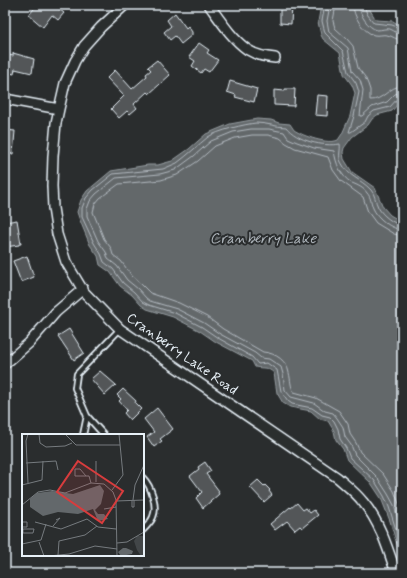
<svg xmlns="http://www.w3.org/2000/svg" width="407" height="578" font-family="Mynerve,sans-serif">
<style>
.water{fill:#63686b;stroke:#989fa3}
.lines{fill:none;stroke-linecap:round;stroke-linejoin:round}
.shore{stroke:#b3bac0;stroke-width:1}
.building{fill:#535759;stroke:#e8f1f8}
.lane-casing{stroke:#e8f1f8;stroke-width:8}
.street-casing{stroke:#e8f1f8;stroke-width:12}
.lane{stroke:#2a2d2e;stroke-width:4.5}
.street{stroke:#2a2d2e;stroke-width:9}
.labels{text-anchor:middle;dominant-baseline:central;stroke-width:4;stroke-linejoin:round;paint-order:stroke}
.street-label{font-size:14px;fill:#e8f1f8;stroke:#2a2d2e}
.water-label{font-size:15px;font-style:italic;fill:#acb3b9;stroke:#2a2d2e}
.inset-road{fill:none;stroke:#767b7f;stroke-width:1}
.view{fill:#d83c3d;fill-opacity:0.15;stroke:#d83c3d;stroke-width:2}
.inset-edge{fill:none;stroke:#e8f1f8;stroke-width:2}
</style>
<rect width="100%" height="100%" fill="#2a2d2e"/>
<filter id="ink" filterUnits="userSpaceOnUse"><feTurbulence type="fractalNoise" baseFrequency=".025" numOctaves="2"/><feDisplacementMap in="SourceGraphic" scale="8" xChannelSelector="R" yChannelSelector="G"/><feConvolveMatrix kernelMatrix="1 2 1 2 8 2 1 2 1" color-interpolation-filters="sRGB"/></filter>
<g filter="url(#ink)">
<path class="water" d="M321,5H367L376,20L393,21L402,27V99L392,111L377,115L372,119L368,125L352,137L344,148L343,152L344,159L352,172L375,188L383,207L390,215L402,222V561L390,521L381,498L371,483L347,460L343,449L336,440L334,431L328,421L320,419L311,411L290,407L283,403L277,393L274,373C266,366 264,369 255,367L252,361L216,342L200,331L173,317L147,309L141,305L132,295L120,286L110,272L100,265L98,256L90,245L79,218L77,212L81,200L87,191L111,171L148,165H158L172,161L189,149L206,134L230,124L257,119L271,120L279,123L290,124L294,130C303,136 328,145 338,140L342,134L350,116L355,93L352,85L344,74L340,53L323,39L321,35L318,22Z"/>
<g class="lines">
<path class="shore" d="M325,5L322,21L325,33L343,51L348,72L356,83L359,92L354,116L349,132H351L365,122L368,116L374,111L390,107L398,98L402,97
M330,5L327,21L329,32L348,48L352,71L360,80L363,90L360,116H362L372,107L387,102L395,94L402,92
M336,5L333,21L335,28L347,39L353,46L358,68L365,77L368,84L370,90V100C383,101 389,86 402,86
M353,5C353,16 363,32 374,35C379,36 383,34 387,35C393,36 396,40 402,40
M359,5C359,14 368,28 377,30C382,30 386,28 390,29C395,31 397,34 402,34
M364,5L367,14L374,23L392,25L402,29
M402,225C393,224 382,215 378,207C375,201 375,194 371,190C360,178 349,178 341,162C338,156 341,150 340,144C323,147 297,141 286,127C276,127 267,123 256,123C245,124 217,131 208,137C198,145 188,155 177,163L163,169L113,174L93,190L86,198L82,208V217L94,243L101,254L104,262L113,269L123,283L134,292L143,302L149,305L175,313L202,327L218,338L252,357L258,364L267,363L277,370L281,391L288,401L292,404L312,408L322,415L330,417L334,421L338,429L340,439L346,448L350,458L374,480L384,496L389,507L402,549
M402,230C391,229 377,218 373,208C371,203 371,197 367,193C364,188 357,185 352,183C340,176 336,163 334,151L314,148L297,142L288,138L284,132L269,129H251L233,132L211,141L194,156L175,170L160,174L116,178L96,194L90,201L87,209V216L98,241L106,252L108,259L117,266L127,280L138,289L146,298L150,301L177,309L204,323L220,334L255,353L261,358L269,359L281,367L283,374L285,390L291,397L314,403L325,411L333,413L337,418L343,427L345,437L351,445L355,455L377,477L388,494L394,505L402,533
M402,236L394,234L376,223L368,212L363,197L341,181L333,170L328,157L295,148L286,143L280,138L268,135H252L235,138L215,146L198,161L177,175L161,180L119,184L100,198L95,204L93,212L104,239L111,248L113,255L121,261L132,276L142,285L150,293L179,303L207,317L223,329L263,352C276,353 287,361 289,373C291,380 290,386 294,392L316,398L339,411L348,424L350,434L356,443L360,452L383,474L394,491L402,511"/>
</g>
<path class="building" d="M37,5L41,9L45,5H54L64,13L58,20L52,15L43,27L29,15Z
M280,5H292L291,24L280,23Z
M175,13L186,28L188,26L192,32V35L181,44L175,36L170,40L164,32L171,26L167,20Z
M199,43L209,50L207,53L218,60L209,72L204,69L201,73L192,66L195,61L189,57Z
M13,53L34,59L32,73L15,69L14,74L5,72L9,55L13,56Z
M157,60L170,75L149,94L147,92L134,104L137,108L130,114L127,111L119,118L111,109L124,96L107,78L115,70L132,89L147,76L146,74L151,70L148,67Z
M230,81L257,89L254,102L235,97L236,95L227,92Z
M285,89H295L294,106L274,105V90L285,91Z
M317,95L328,96L327,116L315,115Z
M5,130L15,131L13,154L5,153Z
M17,220L21,244H19V245L5,247V222Z
M27,256L34,277L21,282L13,261Z
M69,329L84,353L74,360L58,336Z
M100,371L116,385L105,395L91,379Z
M123,389L136,401L135,403L141,409L130,420L124,413L127,410L119,401L121,399L117,395Z
M157,408L173,429L160,439L162,441L154,447L147,437L154,432L144,419Z
M205,462L211,471L206,474L219,491L218,492L219,494L203,508L196,498L202,492L190,476L199,469L198,467Z
M258,480L264,486L265,485L270,490L269,491L272,495L264,502L250,487Z
M297,503L303,510L306,508L310,513L314,510L318,515L302,528L300,526L295,530L287,521L275,530L270,524L290,507L291,508Z"/>
<g class="lines">
<defs>
<path id="lane" d="M83,435L87,416
M104,435L87,416L75,388L77,374L120,329
M143,478C151,486 158,506 153,517C151,522 146,527 143,530"/>
<path id="street" d="M125,5L101,27L84,46L75,61L65,83L59,109L56,123L53,156L52,186L53,208L57,234L66,262L84,292L120,329L338,478C347,486 356,493 363,502C380,522 388,549 396,573
M209,5C220,20 232,39 248,50C256,55 265,57 275,58
M5,99L59,109
M5,364L29,343L56,312L83,289"/>
</defs>
<use href="#lane" class="lane-casing"/>
<use href="#street" class="street-casing"/>
<use href="#lane" class="lane"/>
<use href="#street" class="street"/>
</g>
</g>
<g class="labels">
<g class="street-label">
<text transform="translate(182 354) rotate(35)">Cranberry Lake Road</text>
</g>
<g class="water-label">
<text x="263" y="239">Cranberry Lake</text>
</g>
</g>
<g transform="translate(22 434)">
<rect width="122" height="122" fill="#2a2d2e"/>
<path d="M115,102H122V121L119,122L115,116L112,107Z" fill="#424648"/>
<path d="M78,51L82,57L79,70L73,76L76,80H82L86,85L76,87L71,75L56,80L36,78L21,82L8,73V65L15,59L30,57L51,60ZM101,114H104L111,117L110,120L99,122L96,118Z" fill="#63686b"/>
<path class="inset-road" d="M6,0L4,7L6,49M17,0L18,9L24,13L43,12L50,9M43,0L54,11H98M74,27V48M4,29L34,27L36,36M64,42L58,35H53V42H67L69,49M0,51L20,46L21,27M90,56L101,41L97,0M110,66V73H112V66M111,66L113,51L122,31M94,67L122,66M0,71L16,58L28,56L43,59L69,49L82,50L91,58L94,66L95,122M82,75L94,73M0,88H5V93H0M13,88L39,95L65,85L76,93L94,95M31,92L38,84L34,86M0,99H11L12,95H1V99M17,108L22,122M95,109L105,108L122,98M0,110L19,106L24,90M36,121L37,107L63,101L75,92M27,122L47,120L73,112L95,115"/>
<path class="view" d="M56,27L101,57L80,89L35,58Z"/>
<rect width="122" height="122" class="inset-edge"/>
</g>
<rect width="407" height="578" fill="none" stroke="#2a2d2e" stroke-width="20"/>
<rect x="10" y="10" width="387" height="558" fill="none" stroke="#e8f1f8" stroke-width="1.5" filter="url(#ink)"/>
</svg>
